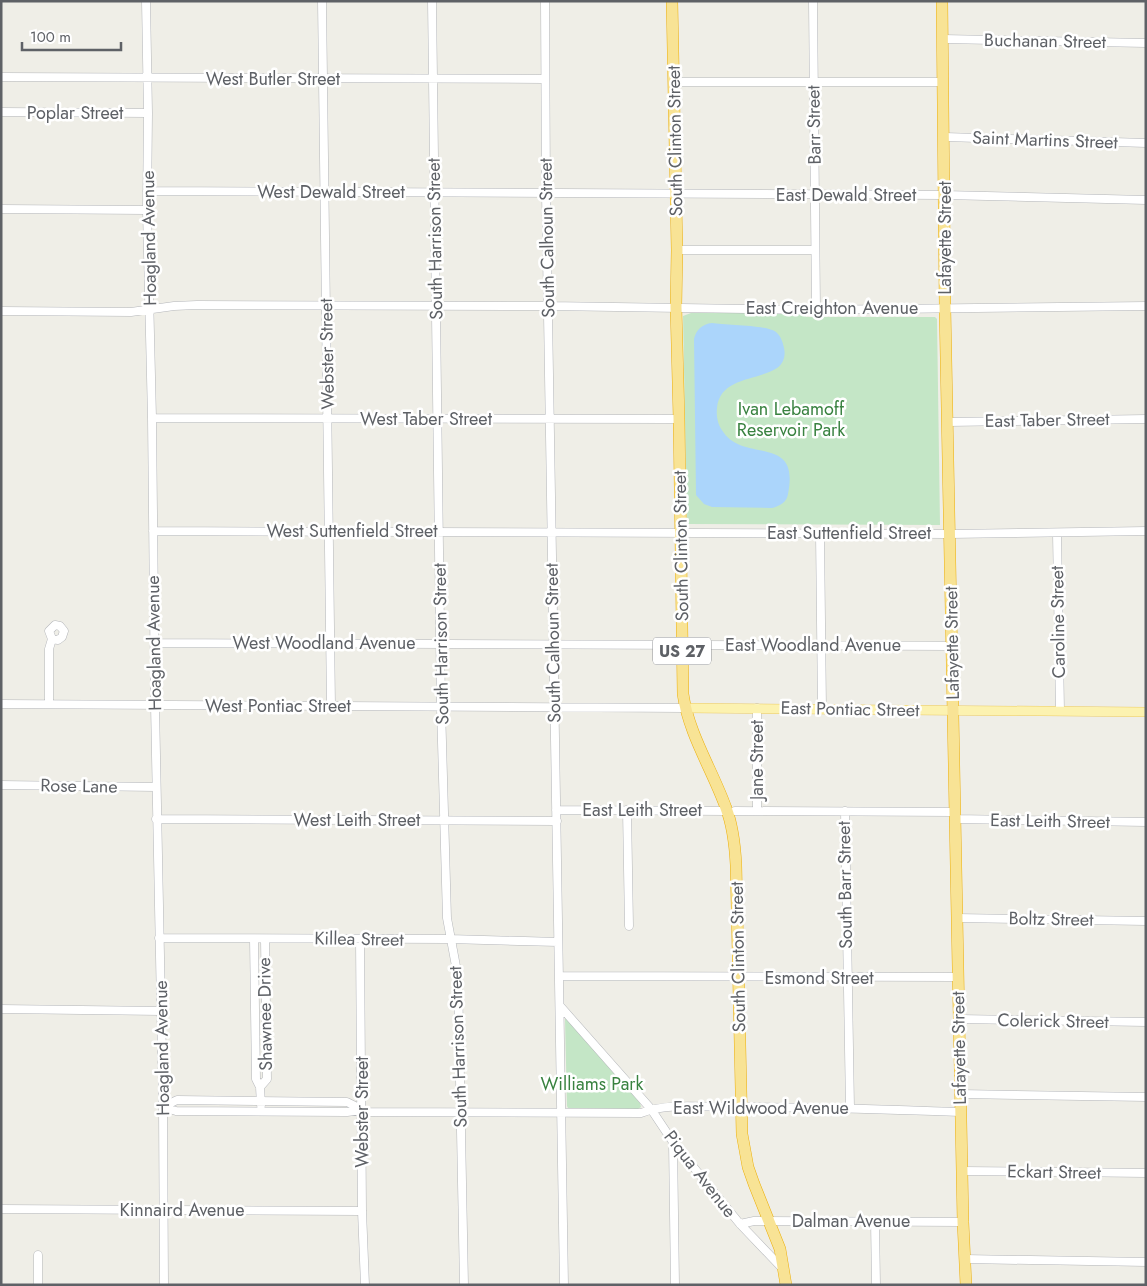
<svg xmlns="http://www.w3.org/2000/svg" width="1147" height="1286" font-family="Jost,sans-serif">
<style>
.green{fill:#c4e6c6}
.water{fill:#abd5fb}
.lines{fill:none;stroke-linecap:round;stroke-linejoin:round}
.minor-casing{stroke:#b4b6ba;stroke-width:9}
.major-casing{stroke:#eccb64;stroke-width:10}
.highway-casing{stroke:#ecaf0a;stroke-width:12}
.minor{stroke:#fff;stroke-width:8}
.major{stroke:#fcf2b0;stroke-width:9}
.highway{stroke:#f8e395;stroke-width:11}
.labels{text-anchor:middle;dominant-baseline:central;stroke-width:5;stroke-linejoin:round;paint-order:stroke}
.shield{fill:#fff;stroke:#8e9094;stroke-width:1}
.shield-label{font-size:16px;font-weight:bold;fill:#5e6166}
.street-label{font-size:18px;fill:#5e6166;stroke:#fff}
.park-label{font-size:18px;fill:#398240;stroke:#fff}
</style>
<rect width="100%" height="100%" fill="#efeee7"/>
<path class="green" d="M691,313H806V317H935L937,319L940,525L687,524L683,316Z
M567,1017H570L640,1103L641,1107L638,1109L568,1108L567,1106L565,1019Z"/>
<path class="water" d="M712,323C725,325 767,325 776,332C781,336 783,343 784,348C786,356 783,364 777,368C757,381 720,377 717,408C716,417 718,426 724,433C746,463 800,434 788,494C787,502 780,506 772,508L712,507L704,504L696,495L694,339C696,330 702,324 712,323Z"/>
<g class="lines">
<defs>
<path id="minor" d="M146,1L148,113L147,210L152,418L155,705L163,1107L164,1285
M322,1L331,706
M432,1L441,707L447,918L458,977L464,1285
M545,1L546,193L564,1285
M813,1L816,309
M943,39L1146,43
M1,77L544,79
M674,82H943
M1,112L148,113
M945,137L1146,143
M147,191L944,195L1146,200
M1,209L147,210
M677,250H815
M1,311L131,312L174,306L197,305L549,306L808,310L1146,306
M152,418L679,419
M948,422L1146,419
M153,531L950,534L1146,531
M1057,533L1060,711
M820,534L822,709
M155,643L952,646
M1,704L686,708
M49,704V649L52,639L49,631L55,625L60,626L64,631L62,637L58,640L52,639
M757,708V811
M1,785L156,787
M556,810L727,811
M627,810L629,926
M735,811L954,812
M845,811L850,1108
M156,819L557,821
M954,819L1146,822
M957,918L1146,921
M159,938L449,939L558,942
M254,939L256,1079L260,1087L261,1105
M360,939L362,1211L365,1285
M560,976L958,977
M560,1006L651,1109L673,1142L740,1224L783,1269
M1,1009L161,1011
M959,1019L1146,1022
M260,1087L267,1079L265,939
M960,1094L1146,1097
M163,1107L177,1100L347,1102L367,1112L641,1113C668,1103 700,1107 728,1107C806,1107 883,1109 960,1112
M163,1107L176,1111L347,1112L362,1110
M673,1142L675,1285
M962,1171L1146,1173
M1,1209L362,1211
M875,1221L876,1285
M740,1224L754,1221L963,1222
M965,1259L1146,1262
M38,1285V1255"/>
<path id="major" d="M686,708L1146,712"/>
<path id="highway" d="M672,1L677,250L676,307L679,419L683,694C689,735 712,769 726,808C733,826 735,846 736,865L742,1134L748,1167L754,1184L780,1249L786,1285
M942,1L945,307L963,1222L966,1285"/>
</defs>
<use href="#minor" class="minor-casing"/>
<use href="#major" class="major-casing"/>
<use href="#highway" class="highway-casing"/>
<use href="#minor" class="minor"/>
<use href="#major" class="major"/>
<use href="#highway" class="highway"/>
</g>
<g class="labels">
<rect class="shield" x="653" y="637.5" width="58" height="27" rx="4"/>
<g class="shield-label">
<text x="682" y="651">US 27</text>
</g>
<g class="street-label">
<text transform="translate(1045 41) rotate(1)">Buchanan Street</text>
<text x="273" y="79">West Butler Street</text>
<text x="75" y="113">Poplar Street</text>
<text transform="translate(814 125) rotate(-91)">Barr Street</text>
<text transform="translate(1045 140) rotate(2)">Saint Martins Street</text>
<text transform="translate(675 141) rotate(-91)">South Clinton Street</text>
<text x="331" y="192">West Dewald Street</text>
<text x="846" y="195">East Dewald Street</text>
<text transform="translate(149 238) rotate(-91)">Hoagland Avenue</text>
<text transform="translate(547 238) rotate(-91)">South Calhoun Street</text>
<text transform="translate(945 238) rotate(-90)">Lafayette Street</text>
<text transform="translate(435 239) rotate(-91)">South Harrison Street</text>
<text x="832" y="308">East Creighton Avenue</text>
<text transform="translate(327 354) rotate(-91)">Webster Street</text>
<text x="426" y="419">West Taber Street</text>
<text transform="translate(1047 420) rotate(-1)">East Taber Street</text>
<text x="352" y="531">West Suttenfield Street</text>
<text x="849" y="533">East Suttenfield Street</text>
<text transform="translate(681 546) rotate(-91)">South Clinton Street</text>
<text transform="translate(1058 622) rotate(-91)">Caroline Street</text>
<text transform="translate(154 643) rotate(-91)">Hoagland Avenue</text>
<text x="324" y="643">West Woodland Avenue</text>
<text transform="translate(553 643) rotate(-91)">South Calhoun Street</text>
<text transform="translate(952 643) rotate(-91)">Lafayette Street</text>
<text transform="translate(441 644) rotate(-91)">South Harrison Street</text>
<text x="813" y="645">East Woodland Avenue</text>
<text x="278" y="706">West Pontiac Street</text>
<text transform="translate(850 709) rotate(1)">East Pontiac Street</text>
<text transform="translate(757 760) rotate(-90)">Jane Street</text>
<text transform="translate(79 786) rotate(1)">Rose Lane</text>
<text x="642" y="810">East Leith Street</text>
<text x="357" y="820">West Leith Street</text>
<text transform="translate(1050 821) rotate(1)">East Leith Street</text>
<text transform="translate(845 885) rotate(-91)">South Barr Street</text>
<text transform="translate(1051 919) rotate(1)">Boltz Street</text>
<text transform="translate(359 939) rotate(1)">Killea Street</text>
<text transform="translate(738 957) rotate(-91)">South Clinton Street</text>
<text x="819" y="978">Esmond Street</text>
<text transform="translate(265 1014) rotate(-91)">Shawnee Drive</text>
<text transform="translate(1053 1021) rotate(1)">Colerick Street</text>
<text transform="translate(458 1047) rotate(-92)">South Harrison Street</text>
<text transform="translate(162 1048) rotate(-91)">Hoagland Avenue</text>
<text transform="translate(959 1048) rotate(-91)">Lafayette Street</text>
<text x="761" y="1108">East Wildwood Avenue</text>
<text transform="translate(362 1112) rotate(-90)">Webster Street</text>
<text transform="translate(1054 1172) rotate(1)">Eckart Street</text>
<text transform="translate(700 1174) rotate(52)">Piqua Avenue</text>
<text x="182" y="1210">Kinnaird Avenue</text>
<text x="851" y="1221">Dalman Avenue</text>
</g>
<g class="park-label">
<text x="791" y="409">Ivan Lebamoff<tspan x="791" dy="21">Reservoir Park</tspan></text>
<text x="592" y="1084">Williams Park</text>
</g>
</g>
<rect width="1147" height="1286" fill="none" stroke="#5e6166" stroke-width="5"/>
<path d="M22 42v8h99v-8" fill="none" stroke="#5e6166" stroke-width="2.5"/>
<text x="30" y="42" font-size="15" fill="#5e6166" stroke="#ffffff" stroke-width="4" paint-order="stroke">100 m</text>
</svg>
